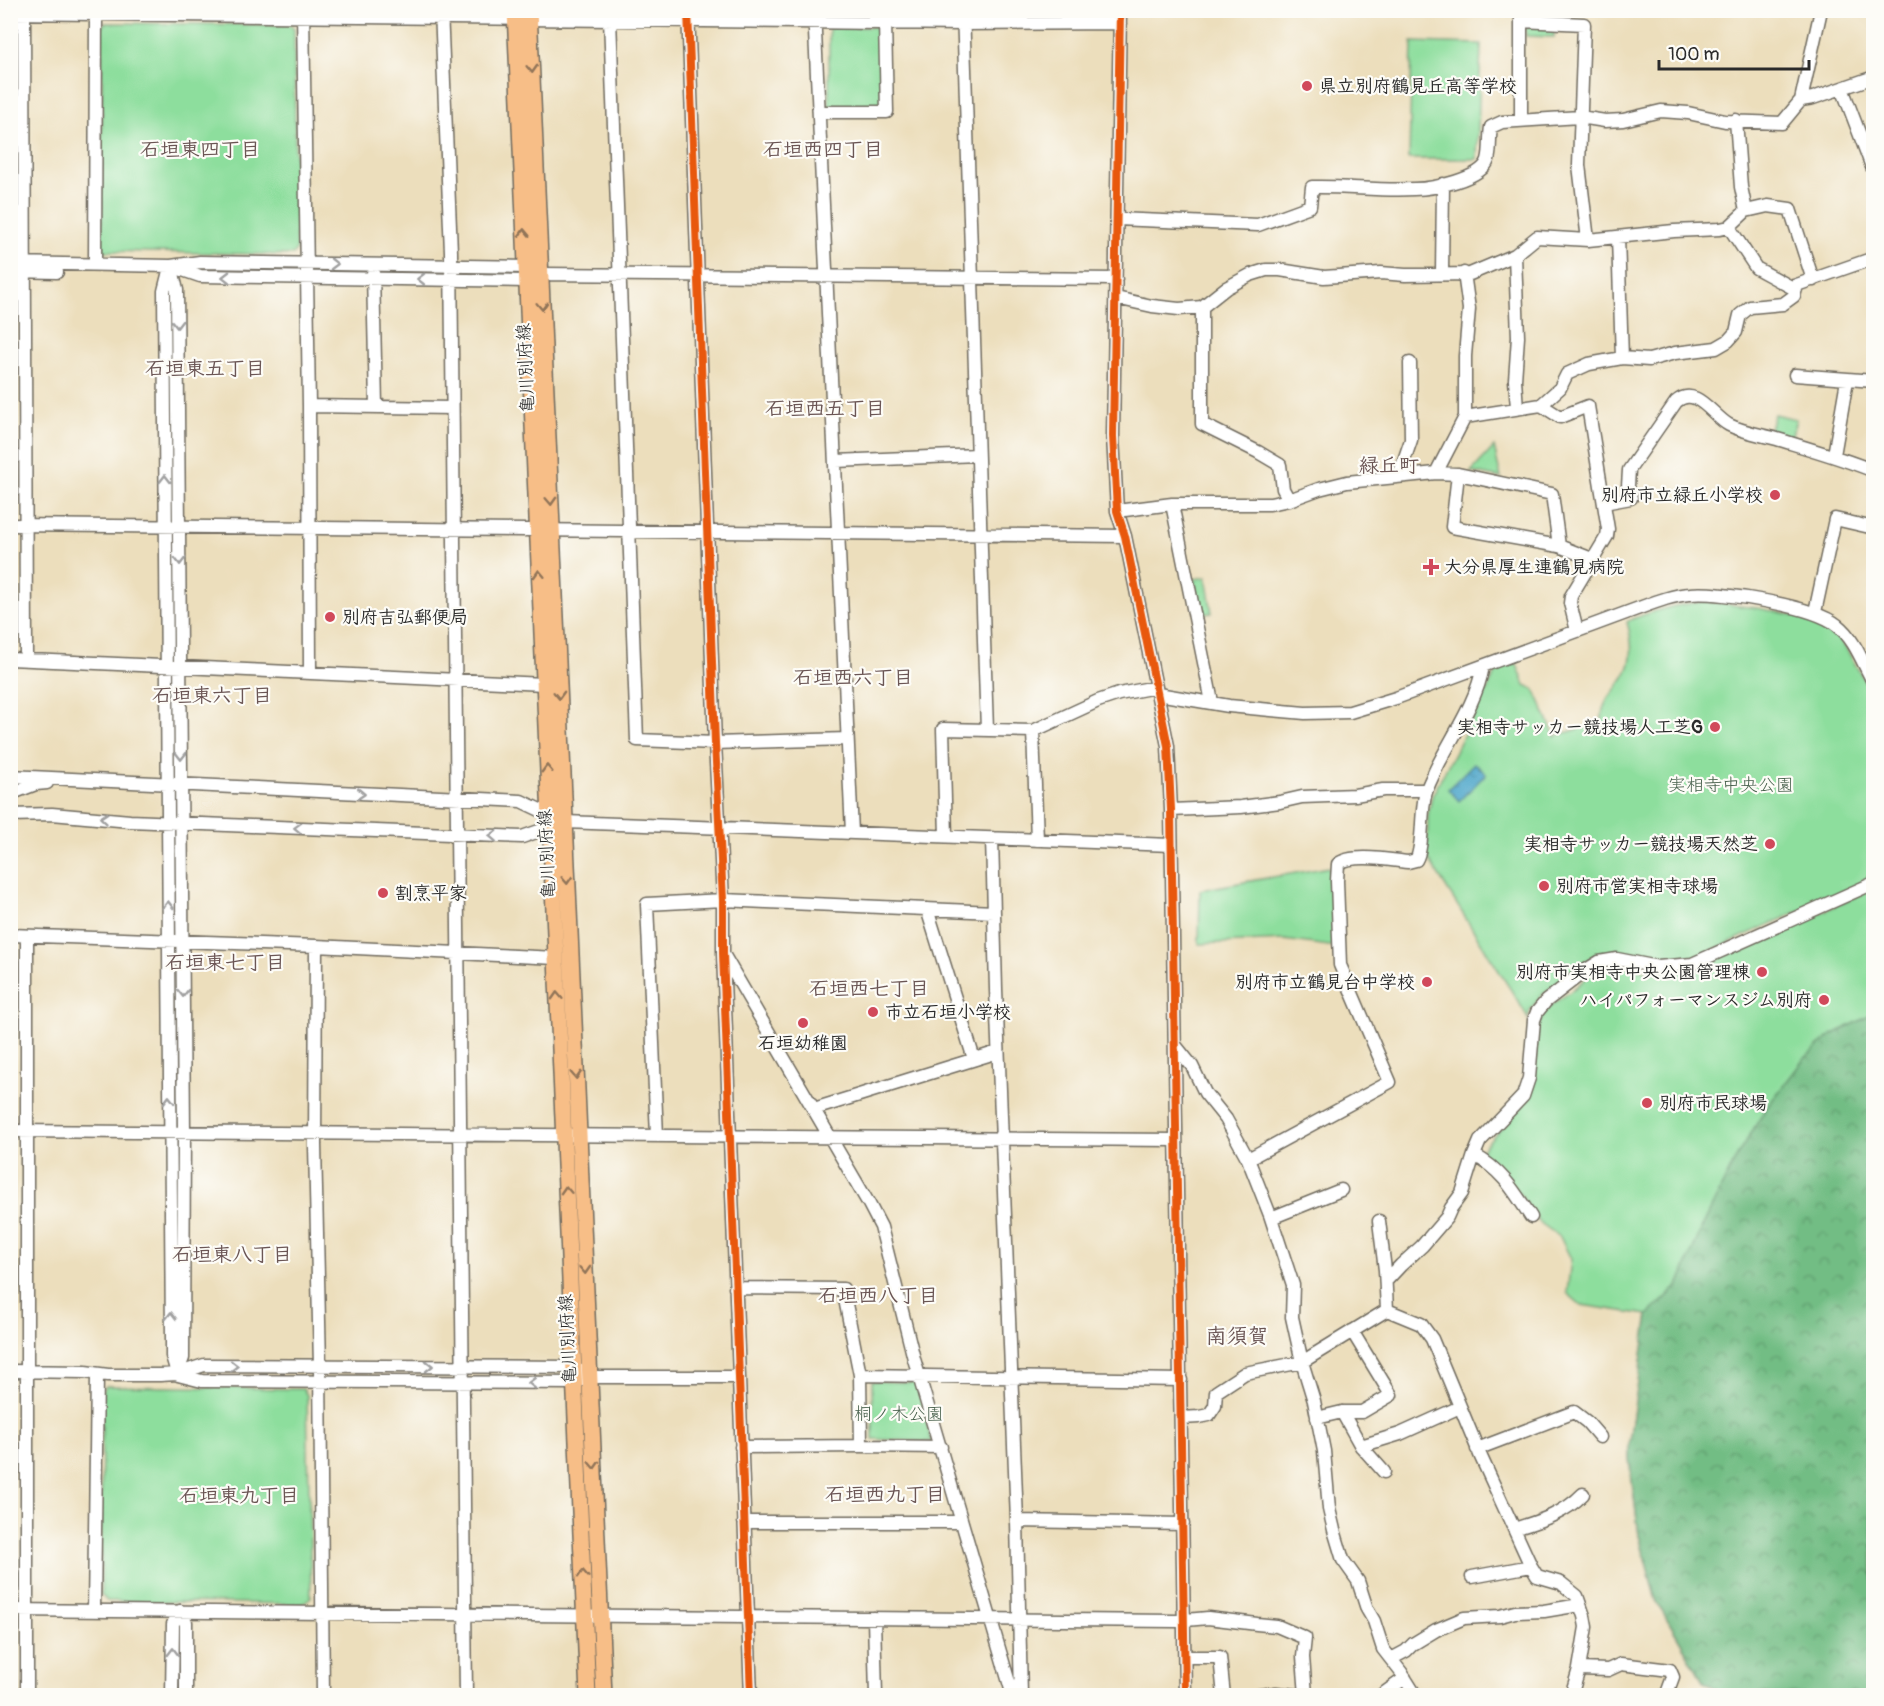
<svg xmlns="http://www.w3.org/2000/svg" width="1884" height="1706" font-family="Pangolin,'Klee One',sans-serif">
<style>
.green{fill:#8dde9d;stroke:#5c8464;stroke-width:1.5}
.forest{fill:url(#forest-crowns);stroke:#4e7458;stroke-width:1.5}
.water{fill:url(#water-ripples);stroke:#3c687a;stroke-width:1.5}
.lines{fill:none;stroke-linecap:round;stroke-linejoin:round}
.minor-casing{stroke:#6f6a5e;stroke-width:15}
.major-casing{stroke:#6f6a5e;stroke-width:18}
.minor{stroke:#fff;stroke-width:12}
.major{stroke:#f7be87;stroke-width:15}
.cycleway-casing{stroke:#fdfcf7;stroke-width:11}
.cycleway{stroke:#e8590c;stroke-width:8}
.oneway{stroke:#917459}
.oneway2{stroke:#a0a0a0}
.poi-dot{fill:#d1495b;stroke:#fdfcf7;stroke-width:2}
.labels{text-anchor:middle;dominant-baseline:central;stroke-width:4.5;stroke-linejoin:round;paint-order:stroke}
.poi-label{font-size:18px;font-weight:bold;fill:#2b2b2b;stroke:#fdfcf7;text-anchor:start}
.street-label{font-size:18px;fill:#2b2b2b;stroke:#fdfcf7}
.park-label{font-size:18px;fill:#48614d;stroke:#fdfcf7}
.neighbourhood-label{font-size:20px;font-weight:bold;fill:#6b5655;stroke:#fdfcf7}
.quarter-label{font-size:21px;font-weight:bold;fill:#6b5655;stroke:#fdfcf7}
</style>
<defs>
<pattern id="forest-crowns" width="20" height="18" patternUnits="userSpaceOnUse" patternTransform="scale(1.5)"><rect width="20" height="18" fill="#72bd84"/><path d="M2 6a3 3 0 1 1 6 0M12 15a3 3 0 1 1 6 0" fill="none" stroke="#5e9a6c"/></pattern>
<pattern id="water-ripples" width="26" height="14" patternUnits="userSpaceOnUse" patternTransform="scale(1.5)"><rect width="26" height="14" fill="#4ca6ca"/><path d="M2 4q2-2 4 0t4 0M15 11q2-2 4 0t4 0" fill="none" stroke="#3f87a4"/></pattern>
</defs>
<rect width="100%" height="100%" fill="#fdfcf7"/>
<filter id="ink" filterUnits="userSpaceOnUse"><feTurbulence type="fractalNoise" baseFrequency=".0167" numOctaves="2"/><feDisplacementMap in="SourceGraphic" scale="12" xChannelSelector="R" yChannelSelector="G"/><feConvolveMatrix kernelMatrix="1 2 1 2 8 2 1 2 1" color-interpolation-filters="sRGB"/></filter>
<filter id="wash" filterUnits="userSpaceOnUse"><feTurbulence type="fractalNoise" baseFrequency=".008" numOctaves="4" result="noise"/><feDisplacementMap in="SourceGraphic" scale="24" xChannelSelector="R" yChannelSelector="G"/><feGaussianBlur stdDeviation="1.35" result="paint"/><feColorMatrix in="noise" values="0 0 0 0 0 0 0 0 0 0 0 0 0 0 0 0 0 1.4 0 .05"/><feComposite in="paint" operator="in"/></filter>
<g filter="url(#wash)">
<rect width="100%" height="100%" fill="#ecdebc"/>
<path class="green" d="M105,23L290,25L294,29L296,250L293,255L104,251L102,247V26Z
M1554,24V37L1526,36V27Z
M829,27H883L884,107H829Z
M1412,42L1481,44L1477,159H1409Z
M1774,414L1796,419L1791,439L1769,433Z
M1494,447L1501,478L1471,472Z
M1206,577L1212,613L1200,614L1194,579Z
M1707,602L1757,608L1808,618L1834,631L1847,650L1873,696V878L1690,960H1651L1617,953L1598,955L1589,959L1541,996L1530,1010L1528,1019L1523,1009L1427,857L1428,815L1432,796L1498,669L1516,662L1525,685L1534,689L1555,736L1602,722C1600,702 1614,693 1624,677C1635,660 1632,640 1627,622L1632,619C1656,610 1680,603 1707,602Z
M1329,867L1334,894L1336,947L1284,940L1199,944L1200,890Z
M1873,889V1695H1725L1704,1682L1656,1600L1639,1535L1629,1458V1442L1648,1315L1581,1305L1567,1293L1571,1259L1560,1237L1539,1222L1516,1189L1479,1154C1492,1132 1519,1116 1529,1095C1541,1070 1529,1032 1546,1011C1552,1002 1563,998 1571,991C1581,983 1592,971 1604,967C1620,961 1638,971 1653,972C1668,973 1680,971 1694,969Z
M872,1381L916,1383L932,1442L873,1439Z
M106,1386L303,1389L307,1395L311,1597L302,1604L107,1601L101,1595L102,1392Z"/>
<path class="forest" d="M1873,1014V1695H1725L1704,1682L1656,1600L1639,1535L1629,1458V1442L1648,1315L1678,1286L1702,1227L1738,1154L1767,1107L1804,1059L1832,1035Z"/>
<path class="water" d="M1474,763L1486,774L1459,801L1448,789Z"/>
</g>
<g filter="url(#ink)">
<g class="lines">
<defs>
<path id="minor" d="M24,10L26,659
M303,10L309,406L310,673
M441,10L451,252L466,1696
M688,10L715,743L723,900V953L751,1696
M814,10L852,833
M963,10L987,730
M1120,10L1113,436L1117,511L1125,536L1168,746L1171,810L1185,1696
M1521,10V119
M10,13L963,24L1120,23
M610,19L637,740L715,743L847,739
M1521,21L1584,24L1579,165L1588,240
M1842,88L1874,172
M1801,100L1813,98L1874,77
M820,112H887L885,22
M1736,120L1741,187L1746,211
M1117,219L1258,225L1310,206L1312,187C1346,186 1380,191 1414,189C1432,189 1482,179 1488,160C1491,150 1489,138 1491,127L1502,122L1580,117L1605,121L1623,120L1661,111L1688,113L1725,121L1782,123L1801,100L1821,10
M1729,227L1756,268L1791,287L1874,258
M1618,237L1622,358
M1515,255L1518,337L1515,380L1517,408
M10,263L171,266L200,262L526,267L532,270
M95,264L96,15
M171,266L177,290L184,1132L183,1358L177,1374
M171,266L200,276L526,281L541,274L1116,279
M170,267L164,291L172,1343V1356L177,1373
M10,271L57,272
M373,273L376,406
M1464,273L1469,309L1465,356V417
M1442,274L1443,184
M1116,298L1152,306L1179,309L1202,307L1226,288L1250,275L1266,270H1280L1324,277L1381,273L1405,275L1470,274L1515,255L1537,237L1588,240L1674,231L1720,229L1729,227L1746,211L1768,206L1790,209L1813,280
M1202,307V424L1258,452L1280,465L1283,489L1289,500
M1795,375L1874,381
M1541,405L1560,417L1588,406L1608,529L1607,536L1571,596L1570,603L1577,631
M309,406L452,408
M1834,455L1847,380
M836,461L977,455
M1436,473L1465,417L1541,405L1560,388L1567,374L1589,364L1622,358L1649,360L1675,353L1716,348L1728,341L1736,332L1740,315L1750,307L1783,304L1794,296L1797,285
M1458,474L1452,527L1559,546L1592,559
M1399,475L1411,440L1410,363
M1604,503L1631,498L1628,486L1629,470L1676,402C1696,384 1713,417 1729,425C1743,432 1762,435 1777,439C1810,449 1842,458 1874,471
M1172,504L1212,702
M1117,511L1172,504H1270L1289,500L1319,489L1347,482L1436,473L1458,474L1552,494L1559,546
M10,525L1125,536
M1815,612L1835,519L1874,528
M10,659L544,684
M1158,694L1229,706L1271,710L1305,713L1350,712L1396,698L1642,607C1658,601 1674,595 1690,594C1721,591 1814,606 1837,625C1855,639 1863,664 1874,683
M1033,731L1098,701L1119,694L1156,687
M10,776L521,801L557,818
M10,794L36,784L47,783
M1171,810L1241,807L1280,802L1302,797L1355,795L1383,790H1426
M10,815L52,814L130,821L522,837L565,822L1171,845
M946,836L943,729L1033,731L1037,840
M992,838L996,989L1017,1521L1021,1696
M927,909L974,1059
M10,935L316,946L556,958
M27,936V1696
M316,946L315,1145L320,1366L323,1696
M723,954L869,1204L881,1227L914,1359L1013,1696
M1175,1045L1192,1066L1205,1093L1226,1119L1248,1159L1270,1215L1293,1285L1292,1317L1302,1362L1314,1401L1324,1451L1329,1509L1334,1530L1343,1560L1358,1581L1367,1609L1374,1621L1383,1649L1401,1672L1416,1696
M814,1109L998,1052
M10,1131L1176,1140
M657,1136L647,904L723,900L994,912
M1474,1155C1502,1170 1514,1191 1531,1217
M1248,1159L1390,1082L1340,965L1337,881L1338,864C1351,853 1390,860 1408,862L1416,860C1424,847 1420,810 1426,792C1428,785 1432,778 1435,771C1451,738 1477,702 1483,666
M1271,1218L1341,1190
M1386,1281L1401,1265L1422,1246L1447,1217L1451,1208L1462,1193L1474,1155L1480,1141L1523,1096L1529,1078L1534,1020L1537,1012L1546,1001L1586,970L1599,962L1617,959L1658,967L1692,964L1874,883
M735,1288L843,1289L860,1375L861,1446
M1387,1310L1421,1324L1432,1339L1481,1457L1531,1566L1537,1576L1561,1583L1577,1596L1584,1616L1586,1627L1579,1669L1571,1696
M10,1371L85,1372L108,1375H160L177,1374L204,1365L574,1367L581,1372
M178,1375L202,1381L574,1383L590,1377H739
M860,1375L1181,1380
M1342,1412L1361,1446L1400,1434L1460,1407
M1182,1418L1199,1417L1209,1415L1215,1406L1216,1392L1245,1373L1302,1362L1387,1310L1385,1270L1379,1221
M1317,1418L1342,1412H1362L1391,1395L1352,1331
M1361,1446L1384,1472
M741,1447L861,1446L941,1447
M1477,1449L1574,1412L1587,1422L1600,1437
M1017,1521L1183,1524
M744,1522H962
M1514,1529C1540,1521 1564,1514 1583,1494
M1472,1577L1531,1566
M10,1610L1175,1621L1208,1618L1257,1624L1277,1626L1305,1638L1303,1657L1306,1695
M94,1611L97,1374
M180,1611L186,1622V1696
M874,1618L876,1696
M1185,1657H1220L1224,1696
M1391,1659L1406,1651L1413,1644L1436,1630L1464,1618L1500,1616L1515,1612L1544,1611L1580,1605
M1579,1669L1608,1670L1621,1664L1670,1670L1673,1677L1666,1696
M172,1696L173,1624L180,1611
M1253,1696L1276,1693L1306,1696
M1380,1696L1405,1678"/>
<path id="major" d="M515,10L588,1696
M529,10L604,1696"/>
</defs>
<use href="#minor" class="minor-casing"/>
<use href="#major" class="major-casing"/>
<use href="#minor" class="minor"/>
<use href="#major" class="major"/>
<defs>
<path id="cycleway" d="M688,10L715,743L723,900V953L751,1696
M1120,10L1113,436L1117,511L1125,536L1168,746L1171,810L1185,1696"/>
</defs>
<use href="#cycleway" class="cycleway-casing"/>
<use href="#cycleway" class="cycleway"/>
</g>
<defs><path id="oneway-chevron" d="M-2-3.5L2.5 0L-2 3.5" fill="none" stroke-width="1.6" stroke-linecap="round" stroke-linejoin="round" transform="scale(1.5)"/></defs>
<g class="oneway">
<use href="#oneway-chevron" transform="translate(532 69) rotate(87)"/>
<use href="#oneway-chevron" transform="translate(524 233) rotate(-92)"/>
<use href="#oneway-chevron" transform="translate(542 306) rotate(87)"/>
<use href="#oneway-chevron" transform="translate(551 501) rotate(87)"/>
<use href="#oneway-chevron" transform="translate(539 574) rotate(-92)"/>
<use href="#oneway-chevron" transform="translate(559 695) rotate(88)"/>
<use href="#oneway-chevron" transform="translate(547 769) rotate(-92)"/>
<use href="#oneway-chevron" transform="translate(567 880) rotate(87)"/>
<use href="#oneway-chevron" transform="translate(557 996) rotate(-93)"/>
<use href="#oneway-chevron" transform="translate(576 1075) rotate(87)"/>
<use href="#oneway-chevron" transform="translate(566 1190) rotate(-93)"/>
<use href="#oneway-chevron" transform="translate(585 1270) rotate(87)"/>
<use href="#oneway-chevron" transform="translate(594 1465) rotate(87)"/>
<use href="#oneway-chevron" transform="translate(583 1574) rotate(-93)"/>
</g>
<g class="oneway2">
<use href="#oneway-chevron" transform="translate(334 264) rotate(1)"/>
<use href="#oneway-chevron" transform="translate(226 277) rotate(-179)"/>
<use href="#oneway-chevron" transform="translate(421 279) rotate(-179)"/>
<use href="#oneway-chevron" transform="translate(177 324) rotate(89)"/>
<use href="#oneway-chevron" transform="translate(165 479) rotate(-90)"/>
<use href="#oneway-chevron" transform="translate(180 561) rotate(90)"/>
<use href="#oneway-chevron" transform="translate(181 756) rotate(90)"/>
<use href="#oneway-chevron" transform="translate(361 794) rotate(3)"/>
<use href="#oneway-chevron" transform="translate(104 818) rotate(-175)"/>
<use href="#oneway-chevron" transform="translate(298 828) rotate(-178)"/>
<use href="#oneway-chevron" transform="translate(493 836) rotate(-177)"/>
<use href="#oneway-chevron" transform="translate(168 905) rotate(-90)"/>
<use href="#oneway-chevron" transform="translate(183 993) rotate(89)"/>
<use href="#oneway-chevron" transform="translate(169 1100) rotate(-91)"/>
<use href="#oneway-chevron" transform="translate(171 1316) rotate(-90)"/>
<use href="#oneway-chevron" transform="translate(234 1366)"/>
<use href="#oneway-chevron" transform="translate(429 1366)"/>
<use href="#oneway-chevron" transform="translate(532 1383) rotate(-179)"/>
<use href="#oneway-chevron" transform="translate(173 1652) rotate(-90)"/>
</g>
</g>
<g class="poi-dot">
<circle cx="1307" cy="86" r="6"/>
<circle cx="1775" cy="495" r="6"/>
<path d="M1428 558h6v6h6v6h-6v6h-6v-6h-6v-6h6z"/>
<circle cx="330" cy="617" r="6"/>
<circle cx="1715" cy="727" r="6"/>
<circle cx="1770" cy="844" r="6"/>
<circle cx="1544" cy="886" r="6"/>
<circle cx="383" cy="893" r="6"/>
<circle cx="1762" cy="972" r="6"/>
<circle cx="1427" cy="982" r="6"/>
<circle cx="1824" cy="1000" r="6"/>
<circle cx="873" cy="1012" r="6"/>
<circle cx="803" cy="1023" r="6"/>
<circle cx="1647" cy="1103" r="6"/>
</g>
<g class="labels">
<g class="poi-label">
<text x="1319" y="86">県立別府鶴見丘高等学校</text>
<text x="1763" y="495" text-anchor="end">別府市立緑丘小学校</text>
<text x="1444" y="567">大分県厚生連鶴見病院</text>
<text x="342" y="617">別府吉弘郵便局</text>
<text x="1703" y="727" text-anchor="end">実相寺サッカー競技場人工芝G</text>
<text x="1758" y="844" text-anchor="end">実相寺サッカー競技場天然芝</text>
<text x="1556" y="886">別府市営実相寺球場</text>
<text x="395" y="893">割烹平家</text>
<text x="1750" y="972" text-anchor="end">別府市実相寺中央公園管理棟</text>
<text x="1415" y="982" text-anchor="end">別府市立鶴見台中学校</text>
<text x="1812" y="1000" text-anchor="end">ハイパフォーマンスジム別府</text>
<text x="885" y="1012">市立石垣小学校</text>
<text x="803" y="1043" text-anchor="middle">石垣幼稚園</text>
<text x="1659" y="1103">別府市民球場</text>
</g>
<g class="street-label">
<text transform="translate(526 368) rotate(-93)">亀川別府線</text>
<text transform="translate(547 854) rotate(-93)">亀川別府線</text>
<text transform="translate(568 1339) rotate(-93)">亀川別府線</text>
</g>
<g class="park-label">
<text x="1731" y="785">実相寺中央公園</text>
<text x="899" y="1414">桐ノ木公園</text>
</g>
<g class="neighbourhood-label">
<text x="200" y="149">石垣東四丁目</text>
<text x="823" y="149">石垣西四丁目</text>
<text x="205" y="368">石垣東五丁目</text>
<text x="825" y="408">石垣西五丁目</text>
<text x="1389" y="465">緑丘町</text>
<text x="853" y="677">石垣西六丁目</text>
<text x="212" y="695">石垣東六丁目</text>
<text x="225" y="962">石垣東七丁目</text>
<text x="869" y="988">石垣西七丁目</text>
<text x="232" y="1254">石垣東八丁目</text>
<text x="878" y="1295">石垣西八丁目</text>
<text x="885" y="1494">石垣西九丁目</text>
<text x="239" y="1495">石垣東九丁目</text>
</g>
<g class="quarter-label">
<text x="1237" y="1336">南須賀</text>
</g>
</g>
<rect width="1884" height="1706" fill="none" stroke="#fdfcf7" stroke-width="36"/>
<path d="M1659 60v9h150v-9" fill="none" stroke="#2b2b2b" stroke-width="3"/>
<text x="1668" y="60" font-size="18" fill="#2b2b2b" stroke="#fdfcf7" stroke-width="4.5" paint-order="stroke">100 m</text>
</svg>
